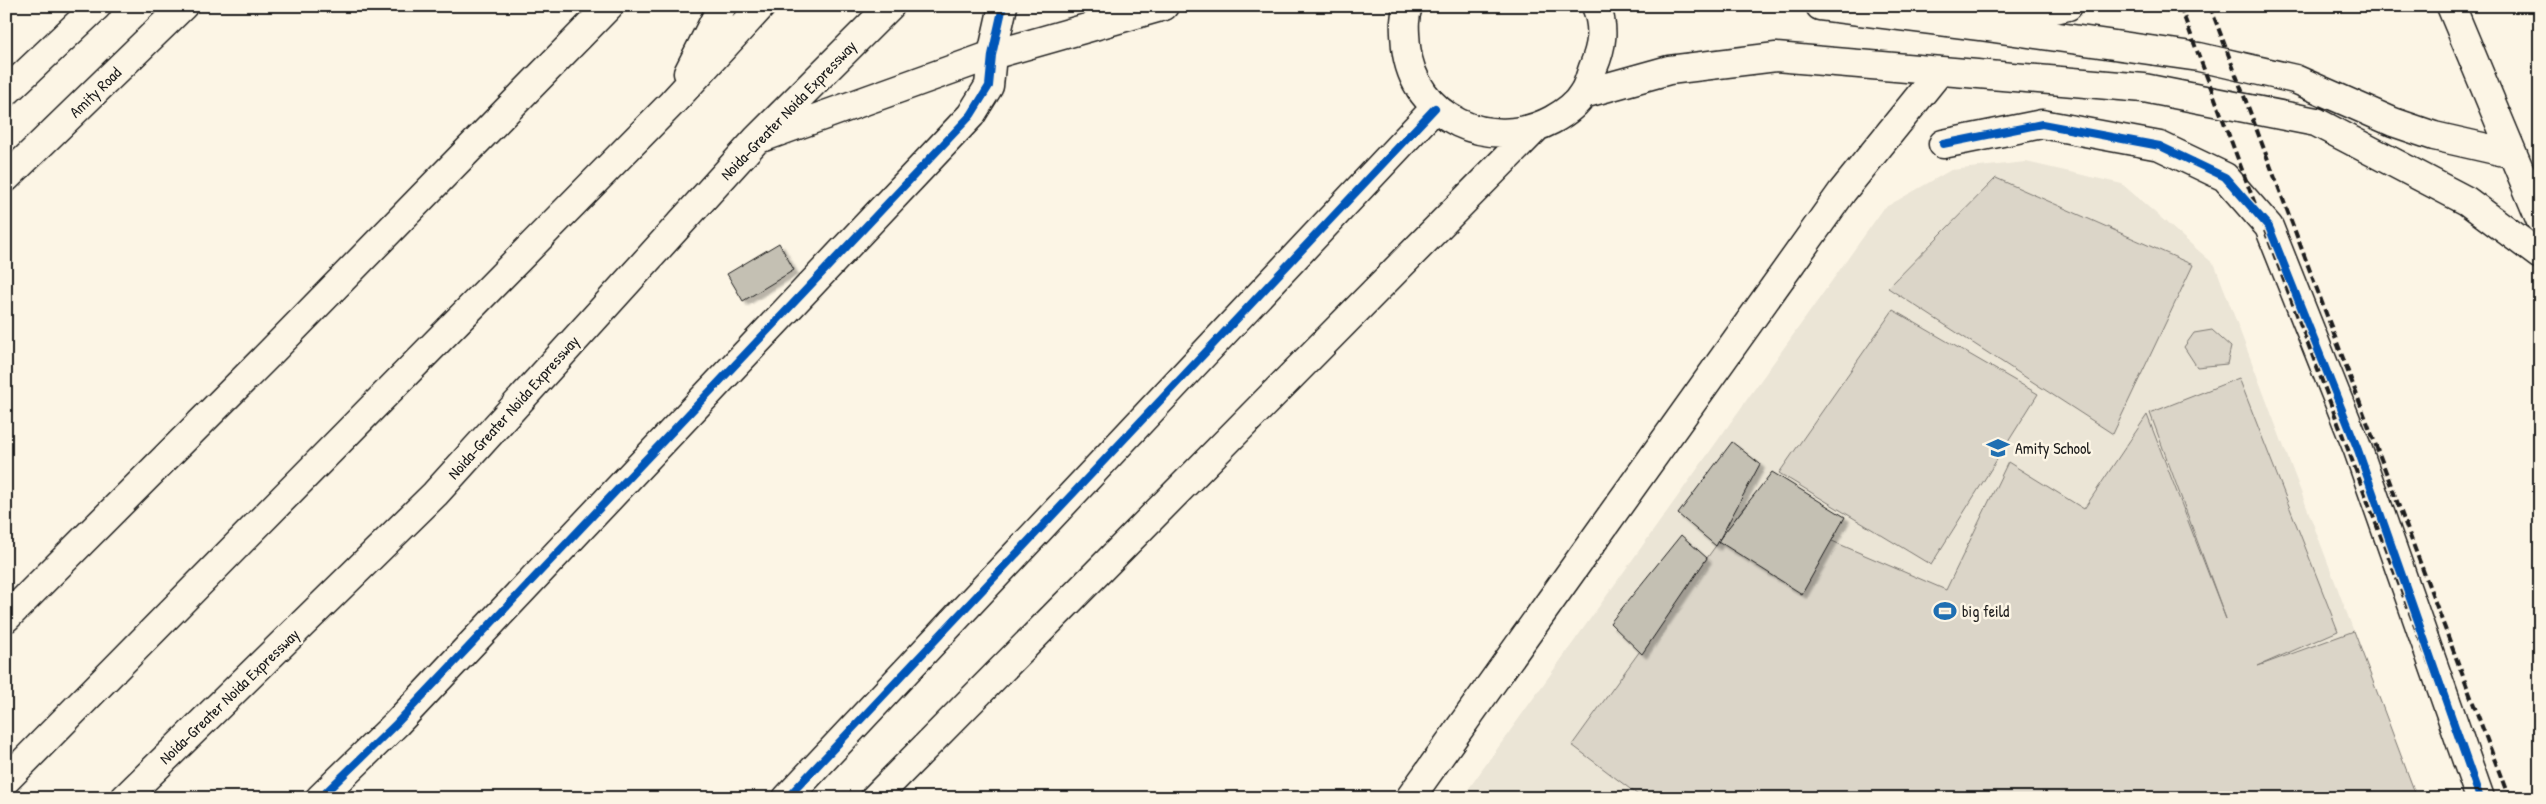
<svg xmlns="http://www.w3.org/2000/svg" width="2546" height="804" font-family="'Patrick Hand',sans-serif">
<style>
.built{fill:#ebe5d6}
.park{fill:#dbd5c8;stroke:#7c7872}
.building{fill:#c4c0b3;stroke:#1c1c1c;filter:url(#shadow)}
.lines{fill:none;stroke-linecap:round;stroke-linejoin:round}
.street-casing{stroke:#1c1c1c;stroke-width:31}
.secondary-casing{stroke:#1c1c1c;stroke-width:31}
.highway-casing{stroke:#1c1c1c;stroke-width:31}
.street{stroke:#fcf5e5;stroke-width:28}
.secondary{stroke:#fcf5e5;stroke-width:28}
.highway{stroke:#fcf5e5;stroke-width:28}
.rail{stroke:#1c1c1c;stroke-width:4;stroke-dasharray:8 4;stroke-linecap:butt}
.cycleway-casing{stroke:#fcf5e5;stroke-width:11}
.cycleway{stroke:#0057b8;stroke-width:8}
.labels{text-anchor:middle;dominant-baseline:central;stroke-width:5;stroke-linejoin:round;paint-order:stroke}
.street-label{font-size:16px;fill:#1c1c1c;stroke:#fcf5e5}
.poi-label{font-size:16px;fill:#1c1c1c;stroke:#fcf5e5;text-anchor:start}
</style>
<defs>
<filter id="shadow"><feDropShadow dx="4.5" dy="4.5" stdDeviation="1" flood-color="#0004"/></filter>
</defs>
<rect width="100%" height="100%" fill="#fcf5e5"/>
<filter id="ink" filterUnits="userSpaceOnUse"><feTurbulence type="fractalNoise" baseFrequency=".02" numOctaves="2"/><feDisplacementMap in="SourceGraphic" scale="10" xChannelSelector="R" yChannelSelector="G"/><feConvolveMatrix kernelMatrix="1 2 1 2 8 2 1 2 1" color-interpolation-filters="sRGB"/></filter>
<g filter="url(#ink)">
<path class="built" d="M2026,162L2122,184L2215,265L2417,798H1462L1884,208L1951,170Z"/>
<path class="park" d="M1996,178L2193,265L2113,434L1888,288Z
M1893,310L2038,394L1931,565L1779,473Z
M2212,330L2231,347L2227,364L2197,367L2184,347L2194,333Z
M2239,378L2338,631L2258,666L2354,631L2417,798H1642L1572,745L1746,504L1946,590L2008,462L2084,509L2147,415L2226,619L2150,413Z"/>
<path class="building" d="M779,243L794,270L743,301L727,274Z
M1732,442L1760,464L1716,546L1678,514Z
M1772,472L1845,517L1802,594L1718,541Z
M1681,535L1707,558L1642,654L1610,623Z"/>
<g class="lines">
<defs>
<path id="street" d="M1943,144L2042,124L2160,146L2225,177L2269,227L2358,450L2480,798
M6,618L272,351L609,6
M1410,798L1842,192L1939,72"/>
<path id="secondary" d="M1408,6C1403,21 1405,32 1406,47C1414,119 1490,153 1552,120C1563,114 1577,104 1583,93C1588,86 1590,76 1593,68C1602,47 1605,28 1596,6
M1820,6L1980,26L2068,6
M2451,6L2540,219
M1980,26L2199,57L2295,79L2393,122L2434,136L2513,154
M6,92L97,6
M1583,94L1669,70L1776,57L2144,88L2316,122L2467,201L2540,255
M6,178L183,6
M320,798L396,724L971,115L989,86L992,55L1003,6
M787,798L1435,108
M875,798L1535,129"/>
<path id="highway" d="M688,73L722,6
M764,137L992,55L1164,6
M6,780L672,103L761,6
M125,798L435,494L757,139L890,6"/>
</defs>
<use href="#street" class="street-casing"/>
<use href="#secondary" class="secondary-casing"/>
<use href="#highway" class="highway-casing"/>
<use href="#street" class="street"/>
<use href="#secondary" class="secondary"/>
<use href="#highway" class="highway"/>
<path class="rail" d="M2180,6L2480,798
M2210,6L2509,798"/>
<defs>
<path id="cycleway" d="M1943,144L2042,124L2160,146L2225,177L2269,227L2358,450L2480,798
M320,798L396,724L971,115L989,86L992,55L1003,6
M787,798L1435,108"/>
</defs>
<use href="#cycleway" class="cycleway-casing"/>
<use href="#cycleway" class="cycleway"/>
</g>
</g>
<defs>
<symbol id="school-bare" viewBox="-9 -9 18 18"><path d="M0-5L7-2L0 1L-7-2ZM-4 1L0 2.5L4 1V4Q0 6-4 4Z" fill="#1f6fb2" stroke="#fcf5e5" stroke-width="2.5" paint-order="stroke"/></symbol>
<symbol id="stadium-bare" viewBox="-9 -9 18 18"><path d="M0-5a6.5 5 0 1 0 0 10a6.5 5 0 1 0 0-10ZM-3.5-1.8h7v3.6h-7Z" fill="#1f6fb2" stroke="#fcf5e5" stroke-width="2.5" paint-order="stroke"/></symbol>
</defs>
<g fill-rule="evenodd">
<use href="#school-bare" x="1982" y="432" width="32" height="32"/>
<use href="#stadium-bare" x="1929" y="595" width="32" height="32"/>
</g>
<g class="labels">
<g class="street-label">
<text transform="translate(95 92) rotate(-44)">Amity Road</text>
<text transform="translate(788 110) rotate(-46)">Noida-Greater Noida Expressway</text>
<text transform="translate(513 407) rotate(-48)">Noida-Greater Noida Expressway</text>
<text transform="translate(229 696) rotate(-44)">Noida-Greater Noida Expressway</text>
</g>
<g class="poi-label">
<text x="2015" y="448">Amity School</text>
<text x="1962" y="611">big feild</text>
</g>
</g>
<rect width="2546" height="804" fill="none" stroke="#fcf5e5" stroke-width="25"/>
<rect x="12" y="12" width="2521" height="779" fill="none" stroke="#1c1c1c" stroke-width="2" filter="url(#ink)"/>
</svg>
